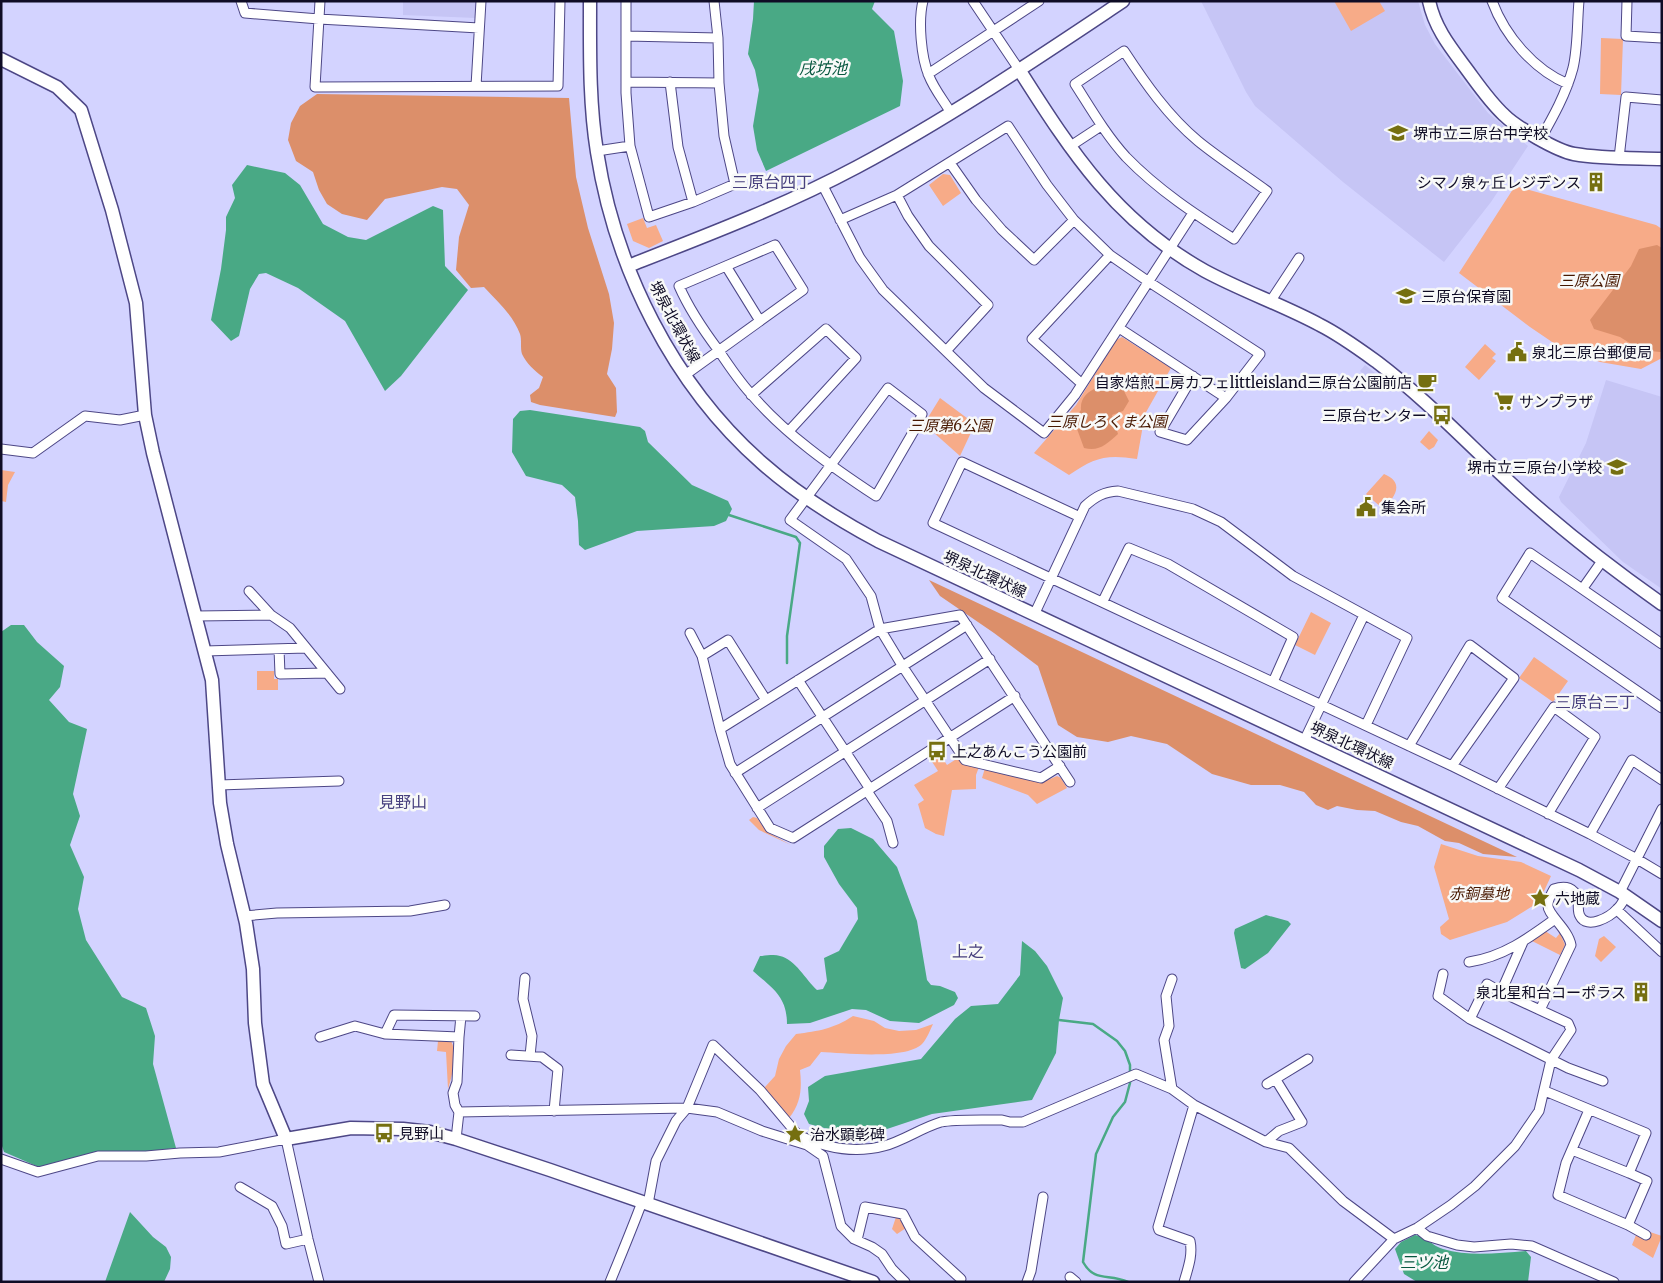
<svg xmlns="http://www.w3.org/2000/svg" width="1663" height="1283" font-family="Merriweather,'Noto Sans JP',serif">
<style>
.built{fill:#c6c5f5}
.green{fill:#f7ab88}
.forest{fill:#dc8f6a}
.water{fill:#49a985}
.lines{fill:none;stroke-linecap:round;stroke-linejoin:round}
.stream{stroke:#49a985;stroke-width:2.5}
.street-casing{stroke:#4d4786;stroke-width:11}
.secondary-casing{stroke:#4d4786;stroke-width:15}
.street{stroke:#fff;stroke-width:9}
.secondary{stroke:#fff;stroke-width:12}
.labels{text-anchor:middle;dominant-baseline:central;stroke-width:5;stroke-linejoin:round;paint-order:stroke}
.poi-label{font-size:15px;fill:#0f0c25;stroke:#f8f9f8;text-anchor:start}
.park-label{font-size:15px;font-style:italic;fill:#481800;stroke:#f8f9f8}
.street-label{font-size:15px;fill:#0f0c25;stroke:#f8f9f8}
.water-label{font-size:16px;font-style:italic;fill:#07573f;stroke:#f8f9f8}
.neighbourhood-label{font-size:16px;fill:#47407e;stroke:#f8f9f8}
</style>
<rect width="100%" height="100%" fill="#d3d3ff"/>
<path class="built" d="M403,1H476V18L403,15Z
M1201,1H1418L1425,25L1435,44L1455,70L1488,113L1528,146L1491,202L1444,262L1343,182L1255,106L1246,92Z
M1365,365L1375,373L1370,379L1360,371Z
M1606,380L1662,397V589L1623,562L1561,502L1559,497L1586,443Z"/>
<path class="green" d="M1334,1H1379L1385,11L1351,31Z
M1601,38L1623,39L1621,95L1600,94Z
M943,174L950,175L961,193L943,206L929,185Z
M1515,186L1656,225L1662,229V358L1641,369L1600,362L1558,346L1530,327L1459,273Z
M643,218L647,228L656,225L663,241L649,248L633,241L627,224Z
M1122,337L1171,368L1145,414L1137,459C1105,454 1094,458 1069,475L1034,453L1076,405L1116,340Z
M1485,344L1496,354L1492,358L1496,361L1479,380L1465,367Z
M940,398L975,424L960,456L924,424Z
M1429,431L1438,440L1434,447L1429,450L1420,442Z
M1,470L15,472L8,485L6,502L1,501Z
M1384,474C1406,483 1394,498 1383,509L1366,494Z
M1311,612L1331,623L1315,655L1295,645Z
M1534,657L1568,681L1553,702L1519,678Z
M257,671H274V679H278V690H257Z
M938,751L947,765L958,758L962,762L979,767L976,775V789L952,790L944,836L936,834L925,828L918,804L924,800L914,785L938,771L929,757Z
M985,768L1041,783L1057,776L1061,778L1067,788L1037,804L1028,795L982,778Z
M753,817L757,818L767,832L791,845L759,830L749,820Z
M1441,844L1478,856L1521,862L1551,876L1539,902L1507,922L1450,940L1441,934L1440,927L1449,919L1434,867Z
M1545,931L1556,938L1560,933L1565,945L1560,955L1530,940Z
M1604,936L1616,947L1601,962L1595,956L1599,939Z
M853,1016L874,1021L885,1028L899,1031L916,1030L933,1024C930,1030 927,1039 922,1044C906,1060 843,1053 821,1052L810,1066L800,1070C802,1089 801,1103 789,1118L765,1091V1087L775,1076L779,1059L786,1046L796,1034C819,1031 833,1029 853,1016Z
M438,1041H451C458,1053 452,1077 448,1089L446,1052L437,1051Z
M896,1217L901,1219L906,1228L897,1234L892,1229Z
M1647,1231L1662,1236L1653,1258L1632,1245L1636,1235L1644,1239Z"/>
<path class="forest" d="M317,94L569,98L576,177L588,228L609,294L614,323L612,349L607,374L616,388L617,412L615,417L540,405L531,402L530,395L539,388L543,377C535,371 526,363 522,354C520,348 522,340 520,334C513,315 497,301 484,287L471,288L456,270L459,237L469,205L457,189L442,187L385,199L367,220L342,214L327,204L319,190L313,172L296,161L288,140L291,123L300,106Z
M1657,245L1662,248V352H1660L1641,350L1620,337L1594,329L1590,320L1631,266L1639,249Z
M1115,385L1123,389L1129,401L1123,411L1112,415L1118,434C1107,444 1099,452 1084,448L1077,429V415L1081,410C1080,398 1087,392 1098,387L1104,391Z
M929,580L1517,857L1483,854L1459,843L1445,841L1418,826L1401,822L1375,811L1357,810L1337,806L1328,810L1316,805L1304,792L1280,785H1251L1212,774L1167,744L1131,736L1108,742L1077,737L1058,725L1038,666L994,633L940,596Z"/>
<path class="water" d="M754,1H875L872,9L894,31L903,81L900,106L766,171L757,150L753,126L759,90L755,70L748,54L753,19Z
M247,165L285,173L300,185L323,224L348,237L366,240L433,206L443,210L445,266L468,290L401,376L385,391L345,321L298,288L266,273L259,274L250,289L239,336L231,341L211,320L221,269L226,230V217L235,198L232,185Z
M530,410L640,427L645,431L648,442L692,485L728,501L732,509L726,521L714,526L637,531L585,550L579,545L578,521L575,497L562,485L526,476L512,452L513,419L520,411Z
M11,625H24L37,642L64,666L60,687L49,700L69,722L87,729L73,794L80,816L70,845L84,877L78,909L86,940L122,997L146,1008L155,1036L153,1064L176,1148L134,1153L99,1152L41,1168L4,1152L1,1143V632Z
M851,828L873,839L897,867L917,921L927,980L931,985L940,986L955,992L958,998L954,1005L919,1023L890,1021L866,1010L852,1009L810,1023L787,1024C787,996 772,988 753,971L760,956C766,956 774,954 780,956C795,959 806,980 817,990L823,989L827,981L824,958L839,951L858,919L857,908L839,884L824,857V846L838,829Z
M1266,915L1288,921L1291,924L1268,953L1245,969L1241,968L1234,933L1235,929Z
M1022,941L1035,951L1047,966L1063,998L1059,1020L1056,1053L1032,1100L932,1114L875,1133L832,1130L809,1124L804,1114L809,1101L808,1087L825,1076L921,1059L955,1019L971,1006L998,1004L1020,975Z
M130,1212L153,1237L166,1247L171,1257L170,1269L164,1282H105Z
M1415,1235C1426,1236 1432,1246 1443,1249C1469,1257 1499,1253 1526,1251L1531,1257L1528,1282H1417L1404,1274L1395,1249L1401,1242Z"/>
<g class="lines">
<path class="stream" d="M729,515L796,537L800,543L787,636V663
M1059,1020L1093,1024L1117,1041L1125,1051L1130,1065V1083L1125,1102L1113,1117L1096,1154L1083,1262C1095,1283 1108,1273 1128,1282"/>
<defs>
<path id="street" d="M241,1L245,13L319,19L479,28
M320,1L315,87L558,86L560,1
M626,1V93L630,146L649,217L693,202L735,184L724,136L719,83L718,38L714,1
M923,1C918,21 921,57 929,76C934,89 944,101 951,113
M973,1L1020,71
M1492,1C1505,36 1534,70 1568,84
M1627,1L1626,36L1662,38
M626,36L718,38
M1124,51C1145,83 1168,116 1198,141C1220,159 1244,174 1267,191L1234,239C1196,215 1158,190 1126,157C1106,135 1091,109 1075,84Z
M928,74L1039,1
M626,82L719,83
M670,82L678,147L693,202
M476,86L481,1
M1540,140C1553,117 1566,94 1573,68C1578,47 1577,23 1579,1
M1069,147L1101,126
M597,151L630,146
M1619,158L1626,97L1662,100
M950,163L976,200L1002,230L1034,260L1074,220
M822,184L860,258L883,290L984,388L1044,433L1075,395L1193,213
M897,195L908,216L929,246L988,305L946,351
M840,220L897,195L1008,126L1047,185L1074,220L1110,255L1149,282L1260,354L1226,398L1187,440L1160,432L1193,376
M1270,302L1299,258
M760,321L726,266L679,286C689,309 704,331 719,351C729,366 739,381 751,394C785,434 832,467 876,496L919,422L922,414L888,388L790,520L846,559L871,596L880,629L903,667L965,760L1041,778L1060,766
M1119,328L1226,398
M685,375L803,290L775,245L726,266
M1082,384L1032,339L1110,255
M751,395L826,329L856,358L789,431
M1,449L33,453L85,416L120,420L145,415
M1080,517L962,462L933,523L1452,766L1590,834L1637,859L1662,874
M1583,588L1602,561
M249,591L271,615L290,628L340,689
M1103,601L1129,548L1168,564L1293,637L1273,682
M1034,615L1085,506C1096,496 1104,492 1118,491L1193,509L1221,522L1293,576L1407,638L1366,725
M196,616L271,615
M690,633L702,656L720,729
M1662,644L1530,553L1502,598L1662,708
M279,649L280,674L327,673
M205,651L306,648
M702,656L728,640L766,700
M798,680L870,789
M1015,696L793,838L770,828L730,764L720,729L880,629L960,615L1070,782
M1304,741L1364,615
M1409,746L1470,645L1514,678L1452,766
M735,773L967,625
M219,785L339,781
M1498,789L1554,707L1595,737L1548,814
M867,791L887,821L893,843
M757,808L990,659
M1590,834L1632,760L1662,780
M1620,892L1662,809
M1617,910L1662,952
M244,916L277,913L410,911L445,905
M1469,962C1503,957 1529,938 1555,919
M1443,974L1438,996L1470,1019L1568,1068L1603,1081
M525,978L523,999L532,1036L530,1056
M1540,1010L1571,945C1568,928 1546,914 1548,904C1548,899 1552,893 1554,889C1565,885 1575,887 1578,900C1579,905 1577,911 1580,916C1587,930 1610,917 1617,909C1621,906 1623,901 1626,896
M1470,1019L1487,984L1501,992L1523,942
M385,1034L394,1015L475,1016
M320,1037L355,1026L385,1034L459,1037L457,1082L453,1093L455,1105L459,1112L456,1139
M459,1037L461,1016
M511,1055L542,1057L558,1069L554,1111
M1267,1084L1308,1059
M1172,1089L1164,1040L1169,1026L1166,996L1172,979
M1545,1091L1646,1133L1629,1173L1647,1181L1628,1225
M1589,1110L1566,1163L1558,1195L1628,1225L1646,1235
M459,1112L687,1108L717,1112L762,1131L807,1145L823,1156L841,1226L854,1239L872,1247L882,1254L892,1269L905,1282
M798,1135C825,1148 854,1154 884,1146C903,1141 921,1128 941,1122C954,1119 987,1120 1002,1120L1010,1122H1023L1136,1074L1172,1089L1194,1105L1266,1142L1289,1148L1343,1201L1394,1239
M1266,1142L1279,1131L1302,1122L1276,1080
M1572,1150L1629,1173
M1,1159L38,1172L98,1156H146L180,1153L219,1152L286,1139L308,1239L319,1282
M240,1187L272,1206L282,1226L286,1244L308,1239
M648,1204L656,1161L676,1121L687,1108L713,1045L760,1090L798,1135L797,1139
M1417,1228L1427,1236L1457,1245L1474,1247L1511,1244L1532,1246L1614,1282
M857,1240L865,1207L903,1214L915,1237L961,1279
M1070,1277L1076,1282
M610,1282C621,1255 632,1229 642,1202
M1027,1282L1031,1271L1043,1197
M1184,1282C1188,1268 1193,1255 1190,1241L1159,1230L1158,1227L1194,1105
M1354,1282L1394,1239L1417,1228L1451,1205L1475,1186L1515,1146L1539,1111L1551,1060L1571,1030L1568,1023L1501,992"/>
<path id="secondary" d="M590,1C590,52 589,102 597,152C615,268 673,385 762,463C797,494 837,519 878,541L1579,870L1620,892L1662,921
M1429,1C1435,29 1451,48 1468,71C1479,86 1490,102 1504,115C1516,127 1557,151 1574,154C1603,159 1633,158 1662,159
M1,59L57,87L81,110L112,210L136,303L145,415L153,453L212,680L220,803L227,844L246,923L253,969L255,1023L263,1084L286,1139L351,1128L403,1129L430,1132L456,1139L550,1170L873,1282
M1020,71C1072,153 1117,222 1205,271C1242,291 1283,305 1320,325C1340,335 1359,349 1377,362C1427,400 1470,446 1516,488C1562,530 1611,568 1662,604
M628,266C705,236 784,206 857,167C949,118 1036,59 1123,1"/>
</defs>
<use href="#street" class="street-casing"/>
<use href="#secondary" class="secondary-casing"/>
<use href="#street" class="street"/>
<use href="#secondary" class="secondary"/>
</g>
<defs>
<symbol id="school-bare" viewBox="-9 -9 18 18"><path d="M0-5L7-2L0 1L-7-2ZM-4 1L0 2.5L4 1V4Q0 6-4 4Z" fill="#756f10" stroke="#f8f9f8" stroke-width="2.5" paint-order="stroke"/></symbol>
<symbol id="building-bare" viewBox="-9 -9 18 18"><path d="M-4-6H4V6H1V3H-1V6H-4ZM-2.5-4.3h1.7v1.8h-1.7ZM.8-4.3h1.7v1.8H.8ZM-2.5-1h1.7V.8h-1.7ZM.8-1h1.7V.8H.8Z" fill="#756f10" stroke="#f8f9f8" stroke-width="2.5" paint-order="stroke"/></symbol>
<symbol id="civic-bare" viewBox="-9 -9 18 18"><path d="M-.6-6.5H3V-4.5H.6V-3L4-1V1h2V6H-6V1h2V-1L-.6-3ZM-1.2 2.5V6h2.4V2.5Z" fill="#756f10" stroke="#f8f9f8" stroke-width="2.5" paint-order="stroke"/></symbol>
<symbol id="cafe-bare" viewBox="-9 -9 18 18"><path d="M-5.5-4.5H6V0H3Q3 3.5 0 3.5H-2.5Q-5.5 3.5-5.5 0ZM3-3.2v2h1.7v-2ZM-6 4.5H4V6H-6Z" fill="#756f10" stroke="#f8f9f8" stroke-width="2.5" paint-order="stroke"/></symbol>
<symbol id="supermarket-bare" viewBox="-9 -9 18 18"><path d="M-6-5.5h2.5l.6 2H6L4.5 2H-2.5L-4.4-4H-6ZM-1.5 3.2a1.3 1.3 0 1 0 .1 0ZM3 3.2a1.3 1.3 0 1 0 .1 0Z" fill="#756f10" stroke="#f8f9f8" stroke-width="2.5" paint-order="stroke"/></symbol>
<symbol id="bus-bare" viewBox="-9 -9 18 18"><path d="M-5-6H5V4H4V6H2V4H-2V6H-4V4H-5ZM-3.5-4V0h7V-4ZM-3.5 1.2v1.5H-2V1.2ZM2 1.2v1.5H3.5V1.2Z" fill="#756f10" stroke="#f8f9f8" stroke-width="2.5" paint-order="stroke"/></symbol>
<symbol id="sight-bare" viewBox="-9 -9 18 18"><path d="M0-6L1.8-2.2L6-1.7L2.9 1.2L3.7 5.4L0 3.3L-3.7 5.4L-2.9 1.2L-6-1.7L-1.8-2.2Z" fill="#756f10" stroke="#f8f9f8" stroke-width="2.5" paint-order="stroke"/></symbol>
</defs>
<g fill-rule="evenodd">
<use href="#school-bare" x="1384" y="119" width="28" height="28"/>
<use href="#building-bare" x="1582" y="168" width="28" height="28"/>
<use href="#school-bare" x="1392" y="282" width="28" height="28"/>
<use href="#civic-bare" x="1503" y="338" width="28" height="28"/>
<use href="#cafe-bare" x="1413" y="368" width="28" height="28"/>
<use href="#supermarket-bare" x="1490" y="387" width="28" height="28"/>
<use href="#bus-bare" x="1428" y="401" width="28" height="28"/>
<use href="#school-bare" x="1603" y="453" width="28" height="28"/>
<use href="#civic-bare" x="1352" y="493" width="28" height="28"/>
<use href="#bus-bare" x="923" y="737" width="28" height="28"/>
<use href="#sight-bare" x="1526" y="884" width="28" height="28"/>
<use href="#building-bare" x="1627" y="978" width="28" height="28"/>
<use href="#bus-bare" x="370" y="1119" width="28" height="28"/>
<use href="#sight-bare" x="781" y="1120" width="28" height="28"/>
</g>
<g class="labels">
<g class="poi-label">
<text x="1413" y="133">堺市立三原台中学校</text>
<text x="1581" y="182" text-anchor="end">シマノ泉ヶ丘レジデンス</text>
<text x="1421" y="296">三原台保育園</text>
<text x="1532" y="352">泉北三原台郵便局</text>
<text x="1412" y="382" text-anchor="end">自家焙煎工房カフェlittleisland三原台公園前店</text>
<text x="1519" y="401">サンプラザ</text>
<text x="1427" y="415" text-anchor="end">三原台センター</text>
<text x="1602" y="467" text-anchor="end">堺市立三原台小学校</text>
<text x="1381" y="507">集会所</text>
<text x="952" y="751">上之あんこう公園前</text>
<text x="1555" y="898">六地蔵</text>
<text x="1626" y="992" text-anchor="end">泉北星和台コーポラス</text>
<text x="399" y="1133">見野山</text>
<text x="810" y="1134">治水顕彰碑</text>
</g>
<g class="park-label">
<text x="1589" y="280">三原公園</text>
<text x="1107" y="421">三原しろくま公園</text>
<text x="950" y="425">三原第6公園</text>
<text x="1479" y="893">赤銅墓地</text>
</g>
<g class="street-label">
<text transform="translate(675 322) rotate(62)">堺泉北環状線</text>
<text transform="translate(985 574) rotate(25)">堺泉北環状線</text>
<text transform="translate(1352 745) rotate(25)">堺泉北環状線</text>
</g>
<g class="water-label">
<text x="823" y="68">戌坊池</text>
<text x="1424" y="1262">三ツ池</text>
</g>
<g class="neighbourhood-label">
<text x="772" y="182">三原台四丁</text>
<text x="1595" y="702">三原台三丁</text>
<text x="403" y="802">見野山</text>
<text x="968" y="951">上之</text>
</g>
</g>
<rect width="1663" height="1283" fill="none" stroke="#0f0c25" stroke-width="5"/>
</svg>
